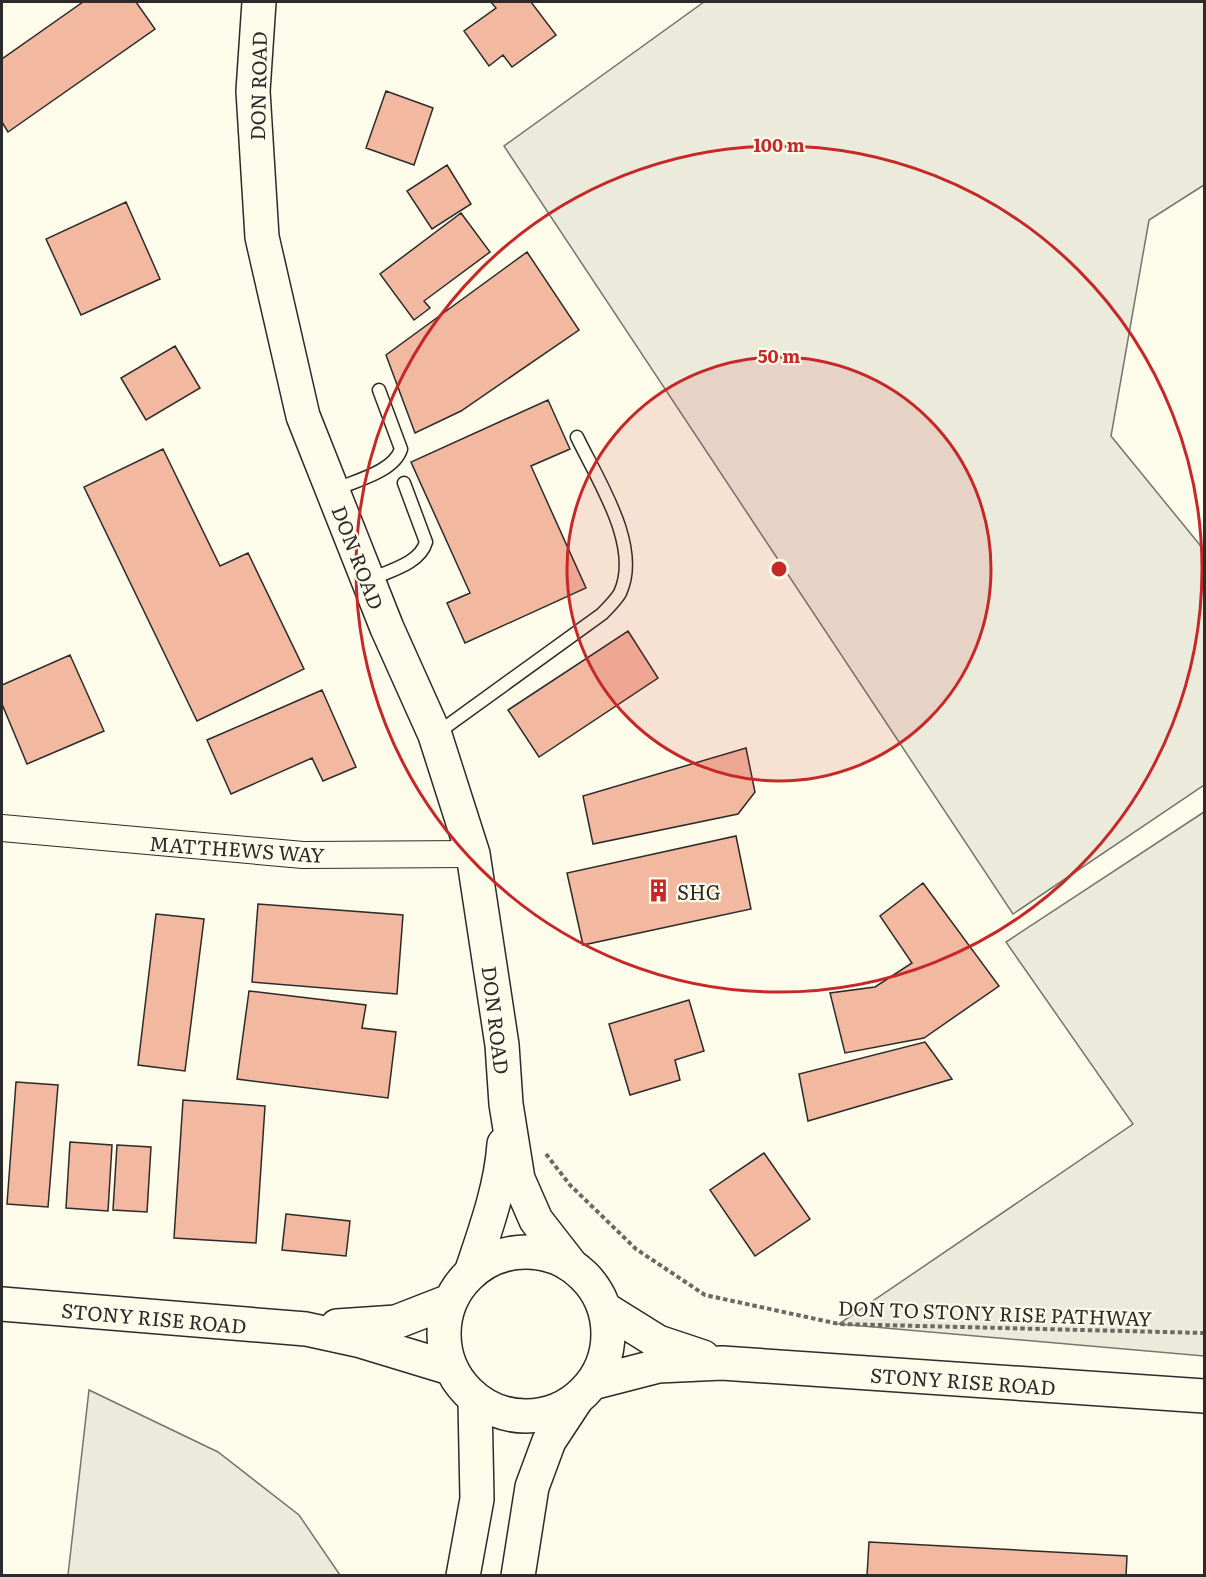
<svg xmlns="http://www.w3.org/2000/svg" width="1206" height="1577" font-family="Literata,serif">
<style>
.green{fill:#ecebdb;stroke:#74746e;stroke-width:1.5}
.building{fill:#f2b8a0;stroke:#2b2b2b;stroke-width:1.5}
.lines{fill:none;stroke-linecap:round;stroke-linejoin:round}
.lane-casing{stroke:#2b2b2b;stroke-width:15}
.street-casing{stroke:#2b2b2b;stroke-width:28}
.secondary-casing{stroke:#2b2b2b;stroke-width:36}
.primary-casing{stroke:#2b2b2b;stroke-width:36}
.highway-casing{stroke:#2b2b2b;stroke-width:36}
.path{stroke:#6a6964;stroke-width:4;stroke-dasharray:4.5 3;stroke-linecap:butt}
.lane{stroke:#fdfbea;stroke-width:12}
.street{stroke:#fdfbea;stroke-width:26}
.secondary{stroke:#fdfbea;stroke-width:33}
.primary{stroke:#fdfbea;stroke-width:33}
.highway{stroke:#fdfbea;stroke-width:33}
.ring{fill:none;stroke:#c62828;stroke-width:3}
.labels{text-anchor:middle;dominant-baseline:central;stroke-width:4.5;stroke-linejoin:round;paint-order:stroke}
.street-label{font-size:20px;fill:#2b2b2b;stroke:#fdfbea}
.poi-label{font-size:20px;fill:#2b2b2b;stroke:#fdfbea;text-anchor:start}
.centre{fill:#c62828;stroke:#fdfbea;stroke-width:3}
.ring-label{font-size:18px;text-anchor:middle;font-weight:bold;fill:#c62828;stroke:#fdfbea;stroke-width:4.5;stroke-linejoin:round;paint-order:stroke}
</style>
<rect width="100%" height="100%" fill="#fdfbea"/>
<path class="green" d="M704,2H1204V185L1149,220L1111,436L1204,550V785L1013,914L504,146Z
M1204,812V1356L839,1324L1133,1124L1006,942Z
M89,1390L218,1452L299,1515L340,1575H68Z"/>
<path class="building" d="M83,2H136L155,29L8,132L2,122V59Z
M491,2H531L556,35L512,67L503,55L489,66L464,31L496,8Z
M386,91L433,108L414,165L366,148Z
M447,165L471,204L432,229L407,191Z
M126,202L160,279L81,315L46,239Z
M461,213L490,252L424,301L430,308L414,320L380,274Z
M527,252L579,330L461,411L415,433L386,355Z
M175,346L200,388L146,420L121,378Z
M548,400L570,449L531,466L586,588L465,643L447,603L470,593L411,462Z
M163,449L220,566L248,553L304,669L197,721L84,487Z
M628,631L658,678L539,757L508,710Z
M70,655L104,731L27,764L2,704V685Z
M322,690L356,767L323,781L312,758L231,794L207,740Z
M746,748L755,792L738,814L593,844L583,796Z
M736,836L751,909L583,945L567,873Z
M923,883L999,986L924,1038L845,1053L830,993L875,987L912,963L880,916Z
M258,904L403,915L397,994L252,982Z
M156,914L204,919L185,1071L138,1065Z
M249,991L366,1005L362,1028L396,1032L388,1098L237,1079Z
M689,1000L704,1051L675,1060L680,1080L630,1095L609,1024Z
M925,1042L952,1079L808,1121L799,1074Z
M16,1082L58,1085L48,1207L7,1204Z
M183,1100L265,1106L256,1243L174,1238Z
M70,1142L112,1145L108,1211L66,1208Z
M117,1145L151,1147L147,1212L113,1210Z
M764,1153L810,1219L755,1256L710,1190Z
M286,1214L350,1221L346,1256L282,1250Z
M869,1542L1127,1556L1126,1576H867Z"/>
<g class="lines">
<defs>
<path id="lane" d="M334,490C354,481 394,472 401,449L379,390
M369,580C388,571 420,564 426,542L404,483
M436,734L602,614C608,608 616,600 620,593C642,546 597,479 577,437"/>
<path id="street" d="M2,828L303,855L473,854"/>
<path id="secondary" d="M259,2L253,91L262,237L303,416L387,628L435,735L473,854L502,1045L506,1104L518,1179L536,1220L571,1265
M471,1273C485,1231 501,1188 504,1144"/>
<path id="primary" d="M444 1334a82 82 0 1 1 164 0a82 82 0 1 1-164 0Z
M2,1304L306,1329L361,1341L450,1368
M605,1309L658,1342L703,1357
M337,1326L396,1322L450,1301
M592,1383L658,1366L722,1363L1204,1396"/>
<path id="highway" d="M463,1576L477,1499L475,1401
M518,1576L532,1487L549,1441L576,1400"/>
</defs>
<use href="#lane" class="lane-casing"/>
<use href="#street" class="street-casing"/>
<use href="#secondary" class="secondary-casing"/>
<use href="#primary" class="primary-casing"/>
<use href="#highway" class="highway-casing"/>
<path class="path" d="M546,1154L570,1185L636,1249L705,1295L839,1324L1204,1333"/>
<use href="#lane" class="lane"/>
<use href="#street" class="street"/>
<use href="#secondary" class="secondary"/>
<use href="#primary" class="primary"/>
<use href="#highway" class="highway"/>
</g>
<circle cx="779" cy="569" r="212" fill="#c62828" fill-opacity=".12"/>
<g class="ring">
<circle cx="779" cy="569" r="212"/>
<circle cx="779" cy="569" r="423"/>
</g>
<defs>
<symbol id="building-bare" viewBox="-9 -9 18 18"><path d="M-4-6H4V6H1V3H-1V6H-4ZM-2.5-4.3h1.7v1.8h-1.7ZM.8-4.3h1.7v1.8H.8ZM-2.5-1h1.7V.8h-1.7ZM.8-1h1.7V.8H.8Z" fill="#c62828" stroke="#fdfbea" stroke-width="2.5" paint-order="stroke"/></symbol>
</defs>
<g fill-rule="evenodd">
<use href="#building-bare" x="642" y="874" width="33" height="33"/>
</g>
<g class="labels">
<g class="street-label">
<text transform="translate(257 86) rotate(-89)">DON ROAD</text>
<text transform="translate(359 557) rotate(69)">DON ROAD</text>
<text transform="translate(237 848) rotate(4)">MATTHEWS WAY</text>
<text transform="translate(497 1020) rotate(83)">DON ROAD</text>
<text transform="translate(995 1312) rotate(2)">DON TO STONY RISE PATHWAY</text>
<text transform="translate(154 1317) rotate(5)">STONY RISE ROAD</text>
<text transform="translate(963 1380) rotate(4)">STONY RISE ROAD</text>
</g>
<g class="poi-label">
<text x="677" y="891">SHG</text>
</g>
</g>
<circle cx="779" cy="569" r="9" class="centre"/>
<g class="ring-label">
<text x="779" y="152">100 m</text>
<text x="779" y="363">50 m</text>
</g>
<rect width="1206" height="1577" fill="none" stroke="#2b2b2b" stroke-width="6"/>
</svg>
